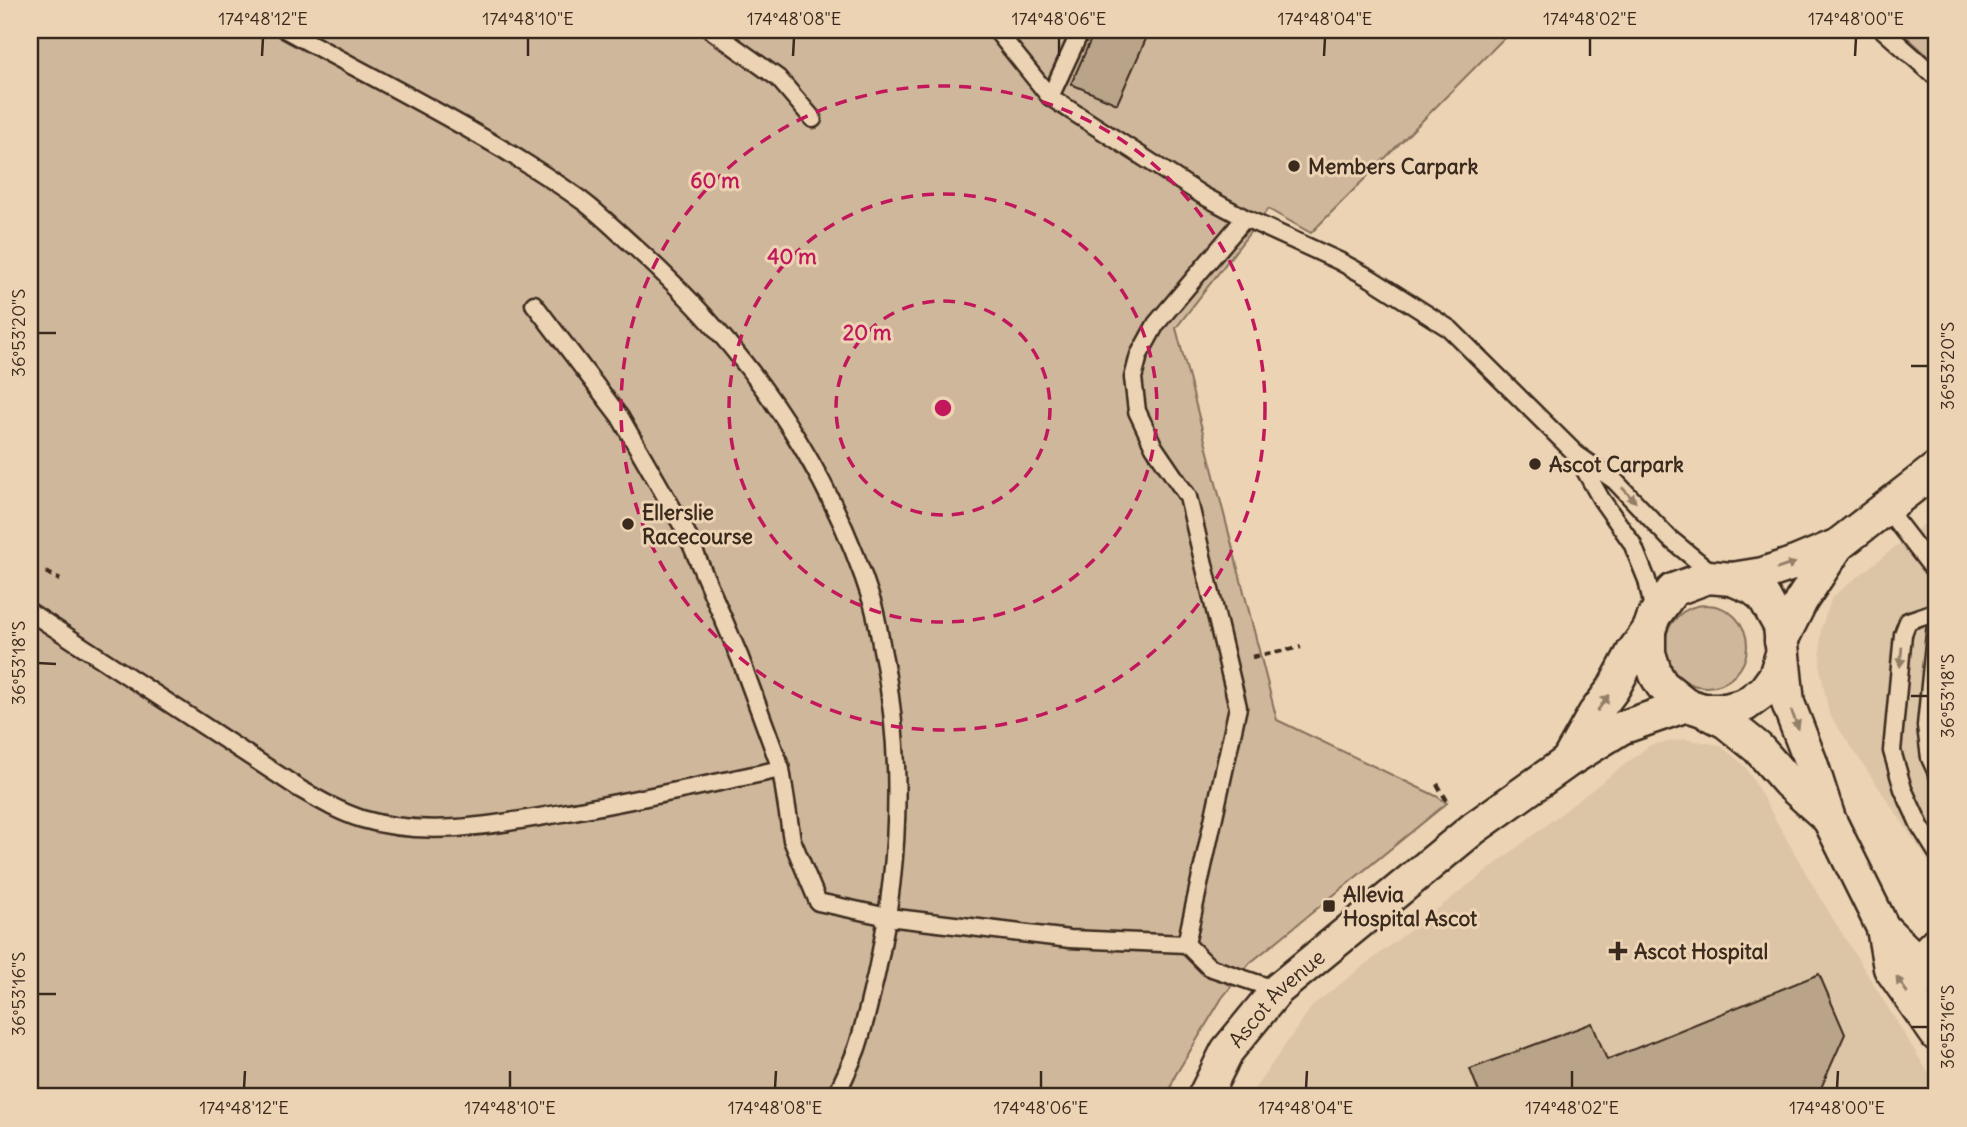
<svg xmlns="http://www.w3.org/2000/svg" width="1967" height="1127" font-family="Delius,sans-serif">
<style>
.built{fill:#dcc5a6}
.green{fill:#cfb79b;stroke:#85705c;stroke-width:2}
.building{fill:#baa489;stroke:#3b2a1e;stroke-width:2}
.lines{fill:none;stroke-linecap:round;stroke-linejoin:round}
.lane-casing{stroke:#3b2a1e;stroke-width:21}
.street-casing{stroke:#3b2a1e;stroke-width:37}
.path{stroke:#3b2a1e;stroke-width:4.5;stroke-dasharray:7 5;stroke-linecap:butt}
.lane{stroke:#ebd3b3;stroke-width:16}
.street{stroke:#ebd3b3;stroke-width:32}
.oneway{fill:#937e68}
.ticks{fill:none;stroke:#3b2a1e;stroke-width:2.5}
.ring{fill:none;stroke:#c2185b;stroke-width:3.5;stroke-dasharray:12 9}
.poi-dot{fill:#3b2a1e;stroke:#ebd3b3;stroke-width:2.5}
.labels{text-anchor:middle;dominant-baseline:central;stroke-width:6;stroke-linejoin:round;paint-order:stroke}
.poi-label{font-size:21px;font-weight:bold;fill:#3b2a1e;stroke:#ebd3b3;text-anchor:start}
.street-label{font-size:21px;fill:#3b2a1e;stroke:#ebd3b3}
.centre{fill:#c2185b;stroke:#ebd3b3;stroke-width:3.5}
.ring-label{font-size:21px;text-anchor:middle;font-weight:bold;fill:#c2185b;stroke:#ebd3b3;stroke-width:6;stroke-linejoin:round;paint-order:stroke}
.neatline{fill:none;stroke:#3b2a1e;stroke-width:2.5}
.ticks-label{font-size:18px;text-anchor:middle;fill:#3b2a1e}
</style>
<rect width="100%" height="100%" fill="#ebd3b3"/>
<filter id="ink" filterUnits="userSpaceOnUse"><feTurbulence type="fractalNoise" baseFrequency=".0143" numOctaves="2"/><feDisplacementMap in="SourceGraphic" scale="14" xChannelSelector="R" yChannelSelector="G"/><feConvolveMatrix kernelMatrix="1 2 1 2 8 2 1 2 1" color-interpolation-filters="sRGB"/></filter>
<g filter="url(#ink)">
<path class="built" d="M1937,514V874L1829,714L1820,668L1821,629L1832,597Z
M1685,739L1720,745L1745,766L1819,896L1937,1087V1097H1249L1313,1005L1650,745Z"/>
<path class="green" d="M30,30H1512L1311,233L1268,209L1176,328L1277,720L1436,796L1447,803L1250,963L1222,998L1175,1076L1167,1097H30Z
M1899,30H1937V64Z
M1665 646a41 41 0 1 1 82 0a41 41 0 1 1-82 0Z"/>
<path class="building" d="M1095,30H1150L1117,104L1071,84Z
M1819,974L1845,1034L1817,1097H1481L1470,1069L1592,1023L1607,1060Z"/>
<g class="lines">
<defs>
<path id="lane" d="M286,30C359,70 434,108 506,151C533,168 560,184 585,203C603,217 619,233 636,248C745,346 829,465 873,605C878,622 880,641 884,659C904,764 899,871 876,975C870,999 865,1024 857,1048C851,1064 843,1081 835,1097
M711,30L778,78L813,119
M996,30L1050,97L1202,195L1245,218L1339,261L1370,278L1450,329L1576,454L1615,481L1669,538L1717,577
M1883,30L1937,78
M1050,97L1081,30
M534,304L620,417L686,532L740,658L781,769L792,840L818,902L888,917L1070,939L1186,944L1209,967L1277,990
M1577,456L1601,499L1632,543L1647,580L1654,613
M1886,508L1937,574
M1937,611L1908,621L1903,634L1892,751L1903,789L1920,826L1937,853
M30,612L300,789C321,801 340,812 362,819C425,838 494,825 557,814C632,801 706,785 781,769
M1937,613L1926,726L1930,758L1937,773
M1186,944L1238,707L1188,497L1154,447L1137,411L1133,378L1139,355L1156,324L1245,218
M1912,956L1937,931"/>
<g id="street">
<path d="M1732,579L1763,574L1795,563L1838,545L1937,468"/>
<path d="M1781,641L1801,601L1838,545"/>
<path d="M1782,654L1775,676L1764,691L1745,705L1726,710H1703L1687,705L1662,685L1656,675L1649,653V630L1654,616L1673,590L1708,577L1732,579L1753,588L1764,597L1780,626L1788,703L1811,763L1829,819L1883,928L1890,968L1937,1035"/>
<path d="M1703,710L1726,722L1758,748L1788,782L1828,818"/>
<path d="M1570,757L1595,713L1613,689L1633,652L1649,630"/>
<path d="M1883,928L1937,981"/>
<path id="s1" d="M1204,1097L1227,1051L1277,990L1474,828L1568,761L1621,728L1687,705"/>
</g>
</defs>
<use href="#lane" class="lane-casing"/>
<use href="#street" class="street-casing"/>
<path class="path" d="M46,572L60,580
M1252,657L1301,647
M1437,784L1449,804"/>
<use href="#lane" class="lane"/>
<use href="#street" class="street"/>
</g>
<defs><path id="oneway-solid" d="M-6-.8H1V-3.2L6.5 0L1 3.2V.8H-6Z" transform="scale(1.75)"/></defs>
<g class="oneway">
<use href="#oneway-solid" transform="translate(1629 495) rotate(47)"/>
<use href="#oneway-solid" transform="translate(1786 566) rotate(-19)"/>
<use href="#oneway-solid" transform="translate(1901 657) rotate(95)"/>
<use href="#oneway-solid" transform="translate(1603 703) rotate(-54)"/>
<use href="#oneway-solid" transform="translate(1795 720) rotate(68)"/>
<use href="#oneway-solid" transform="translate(1902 985) rotate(-125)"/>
</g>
</g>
<path class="ticks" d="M262,56L263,38M528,56V38M793,56L794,38M1059,56V38M1324,56L1325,38M1590,56V38M1855,56L1856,38M38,333H56M1911,366H1928M38,663L56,664M1911,696H1928M38,994H56M1911,1027H1928M244,1088L245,1071M510,1088V1071M775,1088L776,1071M1041,1088V1071M1306,1088L1307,1071M1572,1088V1071M1837,1088L1838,1071"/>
<g class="ring">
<circle cx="943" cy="408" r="107"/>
<circle cx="943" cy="408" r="214"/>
<circle cx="943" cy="408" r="322"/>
</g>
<g class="poi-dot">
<circle cx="1294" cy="166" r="7"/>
<circle cx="1535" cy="464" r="7"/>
<circle cx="628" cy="524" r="7"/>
<rect x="1322" y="899" width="14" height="14" rx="3.5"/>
<path d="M1614.5 940.5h7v7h7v7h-7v7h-7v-7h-7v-7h7z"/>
</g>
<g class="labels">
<g class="poi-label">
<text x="1308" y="166">Members Carpark</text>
<text x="1549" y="464">Ascot Carpark</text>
<text x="642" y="512">Ellerslie<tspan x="642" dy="24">Racecourse</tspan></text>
<text x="1343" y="894">Allevia<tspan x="1343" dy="24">Hospital Ascot</tspan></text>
<text x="1634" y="951">Ascot Hospital</text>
</g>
<g class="street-label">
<text stroke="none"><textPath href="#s1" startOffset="124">Ascot Avenue</textPath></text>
</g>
</g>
<circle cx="943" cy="408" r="10" class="centre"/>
<g class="ring-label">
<text x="715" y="188">60 m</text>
<text x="792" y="264">40 m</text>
<text x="867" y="340">20 m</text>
</g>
<rect width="1967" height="1127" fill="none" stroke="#ebd3b3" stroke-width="77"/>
<rect x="38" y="38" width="1890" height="1050" class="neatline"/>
<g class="ticks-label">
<text x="263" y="25">174°48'12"E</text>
<text x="528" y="25">174°48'10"E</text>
<text x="794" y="25">174°48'08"E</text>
<text x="1059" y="25">174°48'06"E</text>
<text x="1325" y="25">174°48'04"E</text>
<text x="1590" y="25">174°48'02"E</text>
<text x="1856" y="25">174°48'00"E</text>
<text transform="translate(19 333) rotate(-90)" y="6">36°53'20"S</text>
<text transform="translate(1948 366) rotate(-90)" y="6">36°53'20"S</text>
<text transform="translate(19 663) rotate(-90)" y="6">36°53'18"S</text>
<text transform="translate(1948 696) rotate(-90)" y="6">36°53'18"S</text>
<text transform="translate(19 994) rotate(-90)" y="6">36°53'16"S</text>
<text transform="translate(1948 1027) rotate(-90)" y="6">36°53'16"S</text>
<text x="244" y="1114">174°48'12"E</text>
<text x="510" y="1114">174°48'10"E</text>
<text x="775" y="1114">174°48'08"E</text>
<text x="1041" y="1114">174°48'06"E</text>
<text x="1306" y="1114">174°48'04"E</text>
<text x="1572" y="1114">174°48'02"E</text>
<text x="1837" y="1114">174°48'00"E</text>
</g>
</svg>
